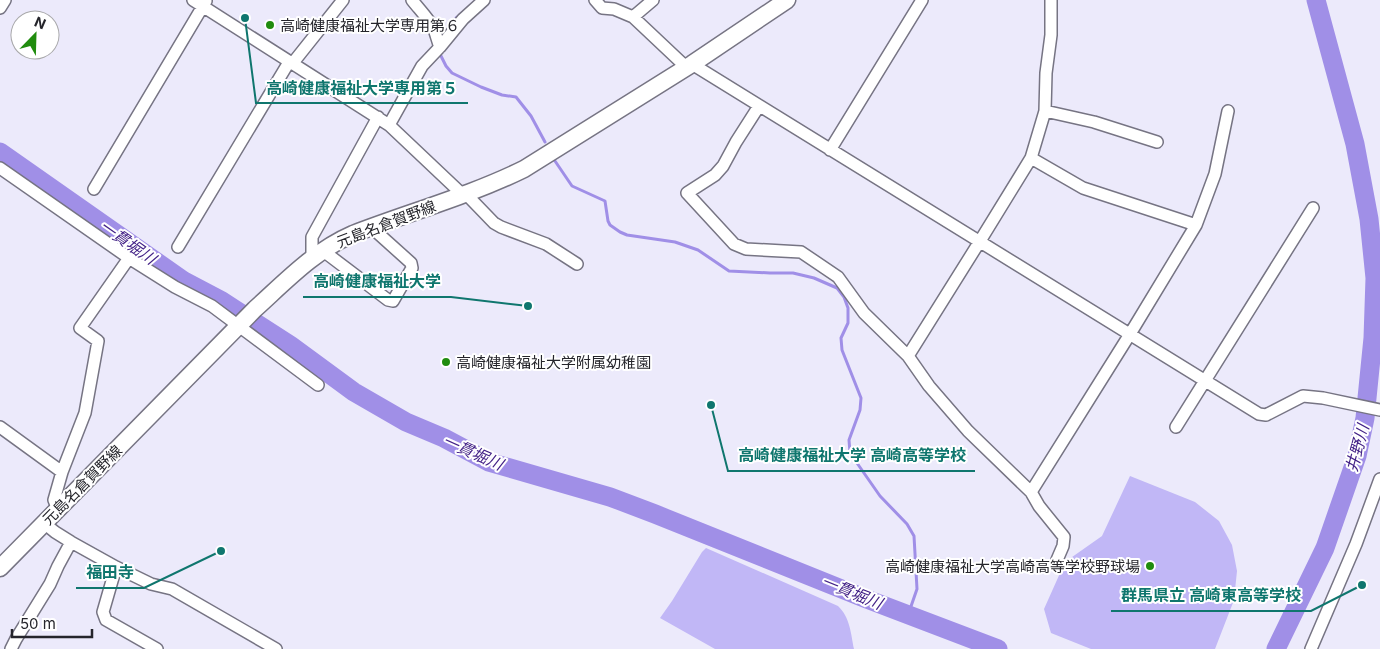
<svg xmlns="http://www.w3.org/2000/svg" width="1380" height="649" font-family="Inter,'Noto Sans JP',sans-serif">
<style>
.green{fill:#c1b7f6}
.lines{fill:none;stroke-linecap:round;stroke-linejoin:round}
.stream{stroke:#a08fe7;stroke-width:3}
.river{stroke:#a08fe7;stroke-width:19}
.minor-casing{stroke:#767483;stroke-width:14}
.secondary-casing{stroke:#767483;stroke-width:19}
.minor{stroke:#fff;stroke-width:11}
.secondary{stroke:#fff;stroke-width:16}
.poi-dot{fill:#208c0e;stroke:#fff;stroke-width:2}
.labels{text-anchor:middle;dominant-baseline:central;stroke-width:4;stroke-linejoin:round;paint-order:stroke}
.poi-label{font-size:15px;fill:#25252b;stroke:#fff;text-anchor:start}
.street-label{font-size:15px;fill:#25252b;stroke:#fff}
.water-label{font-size:16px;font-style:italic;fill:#432287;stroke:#fff}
.leader{fill:none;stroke:#0f766e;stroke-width:2}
.callout-dot{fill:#0f766e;stroke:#fff;stroke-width:2}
.callout-label{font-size:16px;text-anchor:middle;font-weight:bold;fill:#0f766e;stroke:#fff;stroke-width:4;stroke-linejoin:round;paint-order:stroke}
</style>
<rect width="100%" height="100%" fill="#eceafb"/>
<path class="green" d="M1130,476L1195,502L1219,521L1232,545L1237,571L1234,600L1215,649H1091L1051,633L1044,609L1065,562L1102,536Z
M706,548L838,606C850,617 851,634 854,649H715L660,618L672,601L702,552Z"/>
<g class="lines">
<path class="stream" d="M449,28L457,17
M440,54L446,66L452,73L481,87L502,95L516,97L531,116L545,142
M555,161L572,186L605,201L608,221L610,225L620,232L627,235L675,242L698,250L729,271L770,273H793L814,278L837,288L844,297L848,308V323L841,338L842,350L861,398L860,410L849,440L850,453L880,496L907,524L914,536L917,589L908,615"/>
<path class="river" d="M0,152L184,281L222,301L290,345L354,392L406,422L444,438L489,462L610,497L655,514L864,598L998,649
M1276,649L1325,548L1357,456L1365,418L1373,338L1375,278L1369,219L1355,144L1316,0"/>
<defs>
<path id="minor" d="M193,0L389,125L463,195
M412,0C419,9 427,17 433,27C436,33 437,40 440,47
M595,0L602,8L614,9L633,17L686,67
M0,8L5,0
M633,17L653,0
M292,64L343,0
M692,64L1259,414L1266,415L1303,396L1323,398L1380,410
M759,106L736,142L723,166L715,175L687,193L734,244L746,249L801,252L838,277L864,313L908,356L929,386L968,431L1031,492L1039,506L1064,537L1063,546L1057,560
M1045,111L1094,122L1157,142
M389,125L422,66L440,47L463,19L484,0
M830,150L922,0
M1031,158L1083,188L1196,225L1130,334L1031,492
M0,168L129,258L175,287L212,306L318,385
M94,189L206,1
M466,194L494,223L501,227L546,244L577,264
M1196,225L1215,174L1228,111
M178,247L289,62
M322,250L388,300L393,301L412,268L411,263L371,227
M312,257V237L378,117
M908,356L980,241L1031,158L1045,111L1046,73L1051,35V0
M0,427L62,472
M1176,427L1313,208
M58,510L54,500L62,472L85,413L98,341L80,328L129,258
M44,523L55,532L71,542L116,567L151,584L172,589L276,649
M116,567L103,612L106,620L157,649
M11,649L16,639L50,584L58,566L71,542
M1311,649L1356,544L1380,479"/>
<path id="secondary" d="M0,568L255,309C286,281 314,251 353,234C410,212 469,196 524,169L692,64L787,0"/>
</defs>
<use href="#minor" class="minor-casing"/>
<use href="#secondary" class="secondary-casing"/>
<use href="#minor" class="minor"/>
<use href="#secondary" class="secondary"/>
</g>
<g class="poi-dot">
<circle cx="270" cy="25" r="5"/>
<circle cx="446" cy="362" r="5"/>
<circle cx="1150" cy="566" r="5"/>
</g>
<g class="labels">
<g class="poi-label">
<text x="280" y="25">高崎健康福祉大学専用第６</text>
<text x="456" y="362">高崎健康福祉大学附属幼稚園</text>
<text x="1140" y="566" text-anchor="end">高崎健康福祉大学高崎高等学校野球場</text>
</g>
<g class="street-label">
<text transform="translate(386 224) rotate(-21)">元島名倉賀野線</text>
<text transform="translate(82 485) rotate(-45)">元島名倉賀野線</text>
</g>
<g class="water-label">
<text transform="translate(128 242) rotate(35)">一貫堀川</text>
<text transform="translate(1357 448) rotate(-75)">井野川</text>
<text transform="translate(473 452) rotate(24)">一貫堀川</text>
<text transform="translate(852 592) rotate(22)">一貫堀川</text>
</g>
</g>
<path class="leader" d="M245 18L256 103H468M528 306L451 297H303M711 405L728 471H975M221 551L144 588H76M1362 585L1311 611H1111"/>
<g class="callout-dot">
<circle cx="245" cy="18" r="5"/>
<circle cx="528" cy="306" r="5"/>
<circle cx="711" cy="405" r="5"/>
<circle cx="221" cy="551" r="5"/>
<circle cx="1362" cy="585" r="5"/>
</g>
<g class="callout-label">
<text x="362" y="94">高崎健康福祉大学専用第５</text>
<text x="377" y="287">高崎健康福祉大学</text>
<text x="852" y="461">高崎健康福祉大学 高崎高等学校</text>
<text x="110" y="578">福田寺</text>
<text x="1211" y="601">群馬県立 高崎東高等学校</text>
</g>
<g transform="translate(35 35) rotate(23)"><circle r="24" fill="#ffffff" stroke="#a8a8aa"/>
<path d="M0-4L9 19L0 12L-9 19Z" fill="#208c0e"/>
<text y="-8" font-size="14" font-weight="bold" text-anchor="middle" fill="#25252b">N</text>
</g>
<path d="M12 629v8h80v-8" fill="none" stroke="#25252b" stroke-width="2.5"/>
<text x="20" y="629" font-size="15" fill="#25252b" stroke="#ffffff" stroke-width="4" paint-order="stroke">50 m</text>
</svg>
